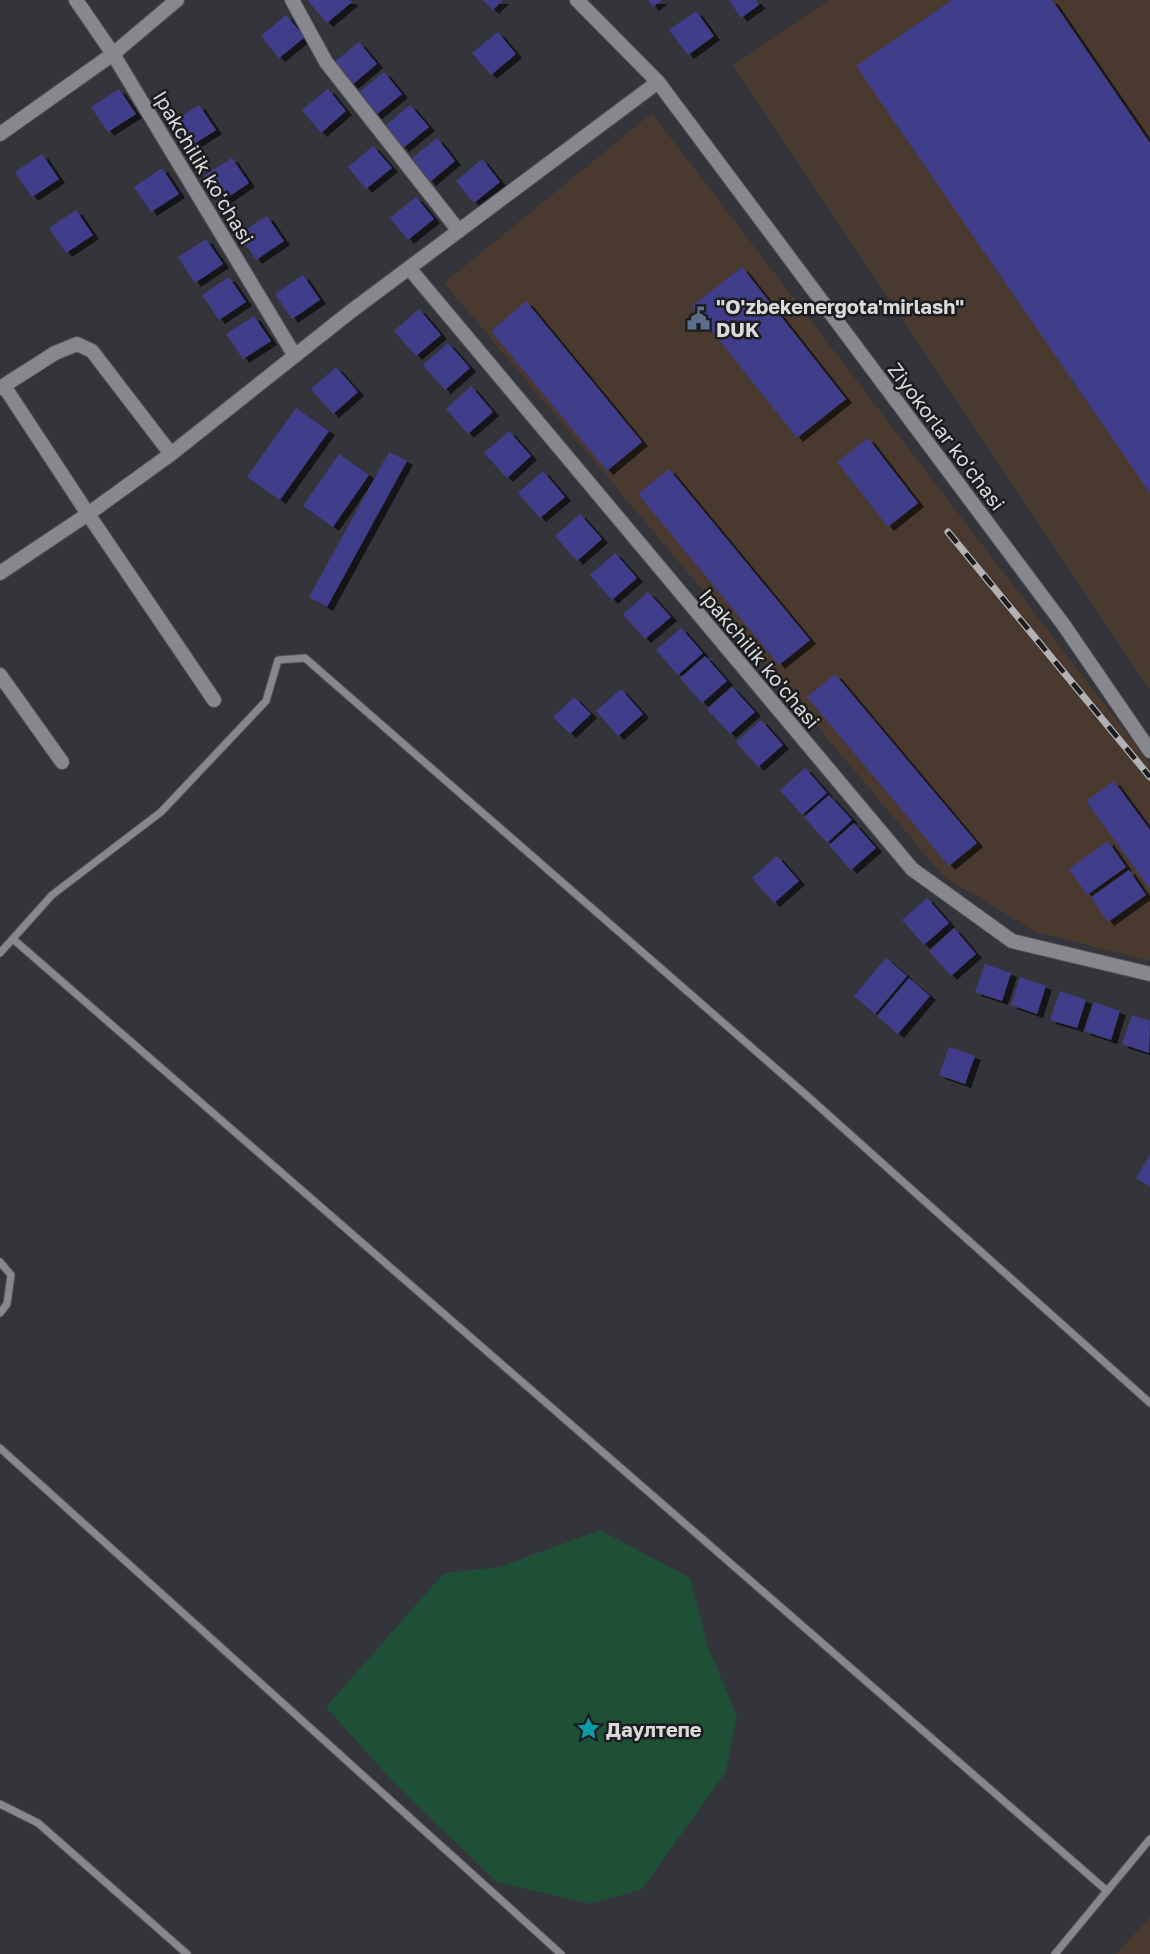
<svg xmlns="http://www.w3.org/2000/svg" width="1150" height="1954" font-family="'Golos Text',sans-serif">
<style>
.industrial{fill:#49392e}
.green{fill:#1d5037}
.building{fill:#413d8b;filter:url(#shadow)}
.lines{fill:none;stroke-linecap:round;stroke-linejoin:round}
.lane-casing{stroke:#515156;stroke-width:9}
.street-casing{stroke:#515156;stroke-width:16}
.lane{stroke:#87888e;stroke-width:7}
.street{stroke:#87888e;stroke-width:14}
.rail-casing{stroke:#b2b2b5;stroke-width:7}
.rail{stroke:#1c1d1f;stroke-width:4.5;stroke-dasharray:14;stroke-linecap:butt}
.labels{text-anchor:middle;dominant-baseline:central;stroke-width:5;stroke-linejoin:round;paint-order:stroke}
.street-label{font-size:20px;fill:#dadadd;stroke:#1c1d1f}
.poi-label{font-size:20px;font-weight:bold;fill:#dadadd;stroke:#1c1d1f;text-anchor:start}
</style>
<defs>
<filter id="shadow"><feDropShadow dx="6" dy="4" stdDeviation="0" flood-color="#0009"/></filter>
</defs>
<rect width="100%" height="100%" fill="#34353a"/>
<path class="industrial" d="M829,0H1150V690L733,65Z
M652,113L1150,764V961L1036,932L943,876L444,283Z
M1150,1917V1954H1116Z"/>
<path class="green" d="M600,1530L690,1578L707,1644L737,1717L725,1773L642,1889L590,1904L497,1882L397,1786L326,1707L444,1573L499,1567Z"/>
<path class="building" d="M309,0H350L352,2L327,23L308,1Z
M483,0H503L493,10Z
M648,0H662L653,7Z
M729,0H756L759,5L741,18Z
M952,0H1052L1150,143V493L856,66Z
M696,11L714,36L688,55L669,30Z
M286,15L305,37L279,58L261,36Z
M498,32L516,54L491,75L472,53Z
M359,42L377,64L352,85L333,63Z
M384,72L402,94L376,115L358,93Z
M119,89L136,114L108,132L91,107Z
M328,89L346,111L321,133L302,110Z
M199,105L216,130L188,148L171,123Z
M410,105L429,127L403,148L385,126Z
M437,138L455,161L430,182L411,159Z
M373,146L392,168L366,189L348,167Z
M42,154L59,179L32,197L15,172Z
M232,158L249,183L221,202L204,176Z
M482,159L500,182L474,203L456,181Z
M162,168L179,194L151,212L134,187Z
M416,197L434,219L408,240L390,218Z
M76,210L93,235L66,253L49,228Z
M267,216L284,241L256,260L239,234Z
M206,239L223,264L195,283L178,257Z
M742,267L846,399L797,438L692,306Z
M303,275L320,300L292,319L275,294Z
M229,277L246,302L219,320L202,295Z
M526,301L642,442L607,471L491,331Z
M419,309L441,335L416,356L394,331Z
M254,316L271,341L243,359L226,334Z
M448,343L470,368L445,390L423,365Z
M336,367L358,392L333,414L311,389Z
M471,386L493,412L468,434L446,409Z
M296,408L329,431L280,500L247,477Z
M509,431L531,456L507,478L484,453Z
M868,438L918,503L888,527L837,462Z
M389,452L407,461L327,607L309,597Z
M339,454L369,475L333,527L303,506Z
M669,469L810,640L779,665L638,494Z
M543,471L565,497L540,518L518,493Z
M580,514L602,539L577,561L555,536Z
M615,553L637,578L612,600L590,575Z
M648,592L671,617L645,639L623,614Z
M681,628L703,653L678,675L656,650Z
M705,656L727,681L702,703L680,678Z
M835,674L977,843L949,866L807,697Z
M732,687L755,712L730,734L707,709Z
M621,689L643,714L618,736L596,711Z
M574,697L591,714L570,734L553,717Z
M761,720L783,745L758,767L736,742Z
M805,768L827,793L802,815L780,790Z
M1114,781L1150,830V889L1086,801Z
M829,795L852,820L827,843L804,817Z
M854,823L876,848L851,870L829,845Z
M1108,841L1126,867L1087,895L1069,869Z
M777,856L799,881L774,903L752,878Z
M1129,870L1146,895L1108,922L1091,897Z
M927,898L949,923L924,945L902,920Z
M954,928L976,954L951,976L929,951Z
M886,958L907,976L875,1014L854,996Z
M985,964L1011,973L1002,1001L975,992Z
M1020,977L1046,986L1037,1014L1011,1005Z
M909,978L930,996L898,1034L877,1016Z
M1060,991L1086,1000L1077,1028L1050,1020Z
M1094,1002L1120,1011L1111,1040L1084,1031Z
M1132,1015L1150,1021L1149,1053L1122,1044Z
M949,1047L975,1056L965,1084L939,1075Z
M1150,1155V1187L1136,1178Z"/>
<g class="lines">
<defs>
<path id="lane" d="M13,939L1106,1890
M0,953L52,895L161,812L266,701L278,660L305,658L805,1094L1150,1403
M0,1262L11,1275L7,1304L0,1313
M0,1448L561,1954
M0,1804L38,1823L187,1954
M1055,1954L1150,1839"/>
<path id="street" d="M76,0L113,54L295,356
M292,0L326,62L459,231
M577,0L658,82L1063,624L1150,751
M0,134L113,54L177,0
M409,268L912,869L1012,941L1150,974
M0,388L55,353L77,344L92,351L171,454L350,312L658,82
M171,454L88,514L214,700
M0,573L88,514L4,386
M0,675L62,762"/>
</defs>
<use href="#lane" class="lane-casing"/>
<use href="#street" class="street-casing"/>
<use href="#lane" class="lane"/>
<use href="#street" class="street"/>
<defs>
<path id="rail" d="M948,532L1150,777"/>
</defs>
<use href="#rail" class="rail-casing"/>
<use href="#rail" class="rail"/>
</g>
<defs>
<symbol id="civic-bare" viewBox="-9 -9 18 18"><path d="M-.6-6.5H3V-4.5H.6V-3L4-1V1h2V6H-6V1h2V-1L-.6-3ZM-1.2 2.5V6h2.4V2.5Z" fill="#5c6f8a" stroke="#1c1d1f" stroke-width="2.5" paint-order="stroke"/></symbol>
<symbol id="sight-bare" viewBox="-9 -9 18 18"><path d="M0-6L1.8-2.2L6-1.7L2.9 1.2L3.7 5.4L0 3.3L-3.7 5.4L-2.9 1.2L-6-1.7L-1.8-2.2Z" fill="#0f9aa8" stroke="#1c1d1f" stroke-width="2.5" paint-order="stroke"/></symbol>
</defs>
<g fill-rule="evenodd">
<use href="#civic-bare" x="682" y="302" width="33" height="33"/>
<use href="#sight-bare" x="572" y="1712" width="33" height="33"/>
</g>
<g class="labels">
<g class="street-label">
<text transform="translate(204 167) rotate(59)">Ipakchilik ko'chasi</text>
<text transform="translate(947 436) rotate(53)">Ziyokorlar ko'chasi</text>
<text transform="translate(760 658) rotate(50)">Ipakchilik ko'chasi</text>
</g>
<g class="poi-label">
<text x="716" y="306">"O'zbekenergota'mirlash"<tspan x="716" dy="23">DUK</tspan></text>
<text x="606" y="1729">Даултепе</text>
</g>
</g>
</svg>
